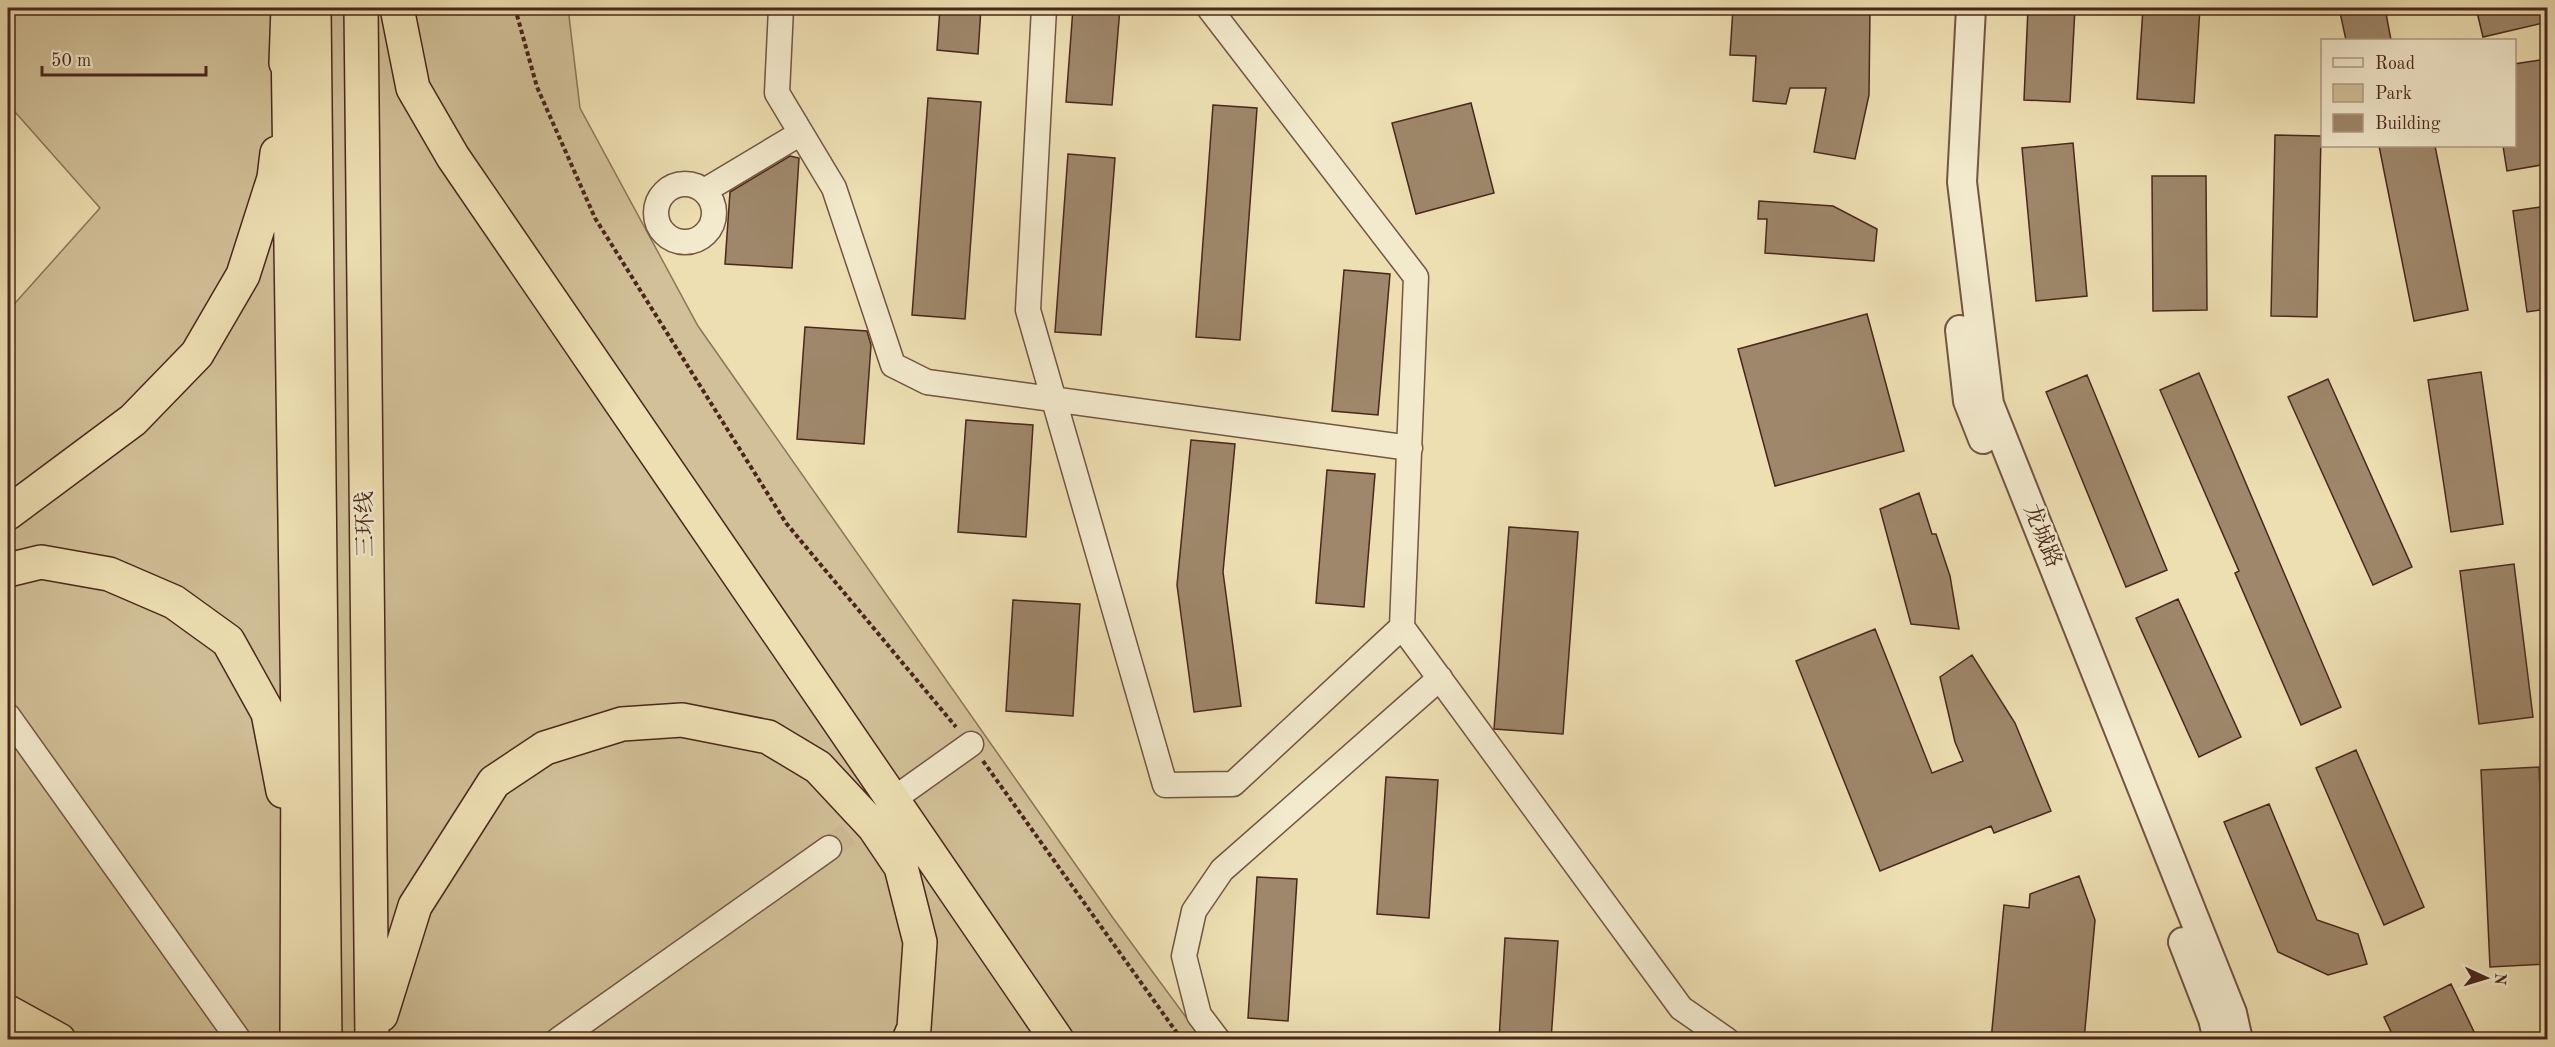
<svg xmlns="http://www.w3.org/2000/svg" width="2555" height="1047" font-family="'Old Standard TT','Noto Serif SC',serif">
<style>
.green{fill:#d1c098;stroke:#8d745a;stroke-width:1.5}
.building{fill:#9e876a;stroke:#49281b;stroke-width:1.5}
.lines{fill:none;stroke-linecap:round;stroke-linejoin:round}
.minor-tunnel{stroke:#ccba94;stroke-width:24;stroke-dasharray:24 12;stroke-linecap:butt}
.minor-casing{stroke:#725641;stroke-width:27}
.tertiary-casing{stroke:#725641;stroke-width:32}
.trunk-casing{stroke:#49281b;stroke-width:36}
.path{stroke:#49281b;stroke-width:4;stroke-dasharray:4.5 3;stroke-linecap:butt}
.minor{stroke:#f3eacd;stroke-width:24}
.tertiary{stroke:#f3eacd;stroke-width:28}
.trunk{stroke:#eddfb2;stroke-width:33}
.labels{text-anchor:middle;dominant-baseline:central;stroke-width:5;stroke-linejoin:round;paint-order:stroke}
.street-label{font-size:22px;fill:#49281b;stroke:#f3eacd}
</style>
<rect width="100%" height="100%" fill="#eddfb2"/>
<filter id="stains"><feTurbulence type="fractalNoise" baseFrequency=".00333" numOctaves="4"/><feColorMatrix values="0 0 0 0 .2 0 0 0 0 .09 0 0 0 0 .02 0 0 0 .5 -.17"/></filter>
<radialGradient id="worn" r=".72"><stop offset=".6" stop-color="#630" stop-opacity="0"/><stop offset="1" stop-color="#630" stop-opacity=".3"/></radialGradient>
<path class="green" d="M8,8H568L580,108L698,326L1113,918L1202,1039H8V311L100,208L8,104Z"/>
<path class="building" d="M940,8H981L978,54L937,50Z
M1073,8H1120L1112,105L1066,102Z
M1733,8H1870L1869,95L1855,159L1814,152L1826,88H1790L1786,104L1753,101L1756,56L1730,55Z
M2028,8H2075L2070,102L2024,100Z
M2143,8H2200L2194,103L2137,99Z
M2339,8H2385L2391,40H2346Z
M2476,8H2547V22L2483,37Z
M2547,59V164L2507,171L2503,146H2514V64Z
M928,98L981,102L965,319L912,315Z
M1471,103L1494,193L1416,214L1392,123Z
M1213,105L1257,108L1240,340L1196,337Z
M2275,135L2321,136L2317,317L2271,316Z
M2073,143L2087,296L2036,301L2022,148Z
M2379,146H2435L2468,310L2414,321Z
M1068,154L1115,158L1101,335L1055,332Z
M790,156L799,158L792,268L725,264L730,192Z
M2152,176H2206L2207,310L2153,311Z
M1759,201L1833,206L1877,229L1874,261L1765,253L1767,219H1758Z
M2547,206V309L2527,312L2513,211Z
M1344,270L1390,274L1378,415L1332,411Z
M1867,314L1904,451L1775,486L1738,349Z
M805,327L867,331L871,345L864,444L797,439Z
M2481,372L2503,524L2451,532L2428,380Z
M2199,373L2341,707L2301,725L2235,573L2239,571L2160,390Z
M2087,375L2167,570L2126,587L2046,392Z
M2328,379L2412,567L2373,585L2288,397Z
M966,420L1033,425L1026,537L958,532Z
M1191,440L1235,444L1223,572L1241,706L1194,712L1177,585Z
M1327,470L1375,474L1364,607L1316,603Z
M1919,493L1932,534H1936L1950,576L1959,629L1911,624L1880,509Z
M1509,527L1578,532L1563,734L1494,729Z
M2514,564L2533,717L2479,724L2460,571Z
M2178,599L2241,737L2199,757L2136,618Z
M1013,600L1080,604L1073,716L1006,711Z
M1875,629L1932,773L1963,761L1955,742L1940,677L1972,655L2015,723L2051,811L1994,833L1991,826L1880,871L1796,661Z
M2356,750L2424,907L2384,925L2316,768Z
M2539,767L2547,964L2490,967L2481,770Z
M1386,777L1438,780L1429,918L1377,914Z
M2269,804L2317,920L2358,934L2367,964L2328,975L2278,952L2224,822Z
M2079,876L2095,920L2084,1040H1991L2004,905L2029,908L2030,894Z
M1257,877L1297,879L1288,1021L1248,1018Z
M1505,938L1558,941L1551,1040H1499Z
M2451,984L2478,1040H2395L2384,1017Z"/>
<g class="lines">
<path class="minor-tunnel" d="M829,848L880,810"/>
<defs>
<path id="minor" d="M781,8L777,93L834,188L893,365L927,382L1410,448
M1044,8L1028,310L1165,785L1233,784L1402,627
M1209,8L1416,277L1402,627L1681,1008L1727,1040
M656 213a29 29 0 1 1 58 0a29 29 0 1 1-58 0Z
M704,191L801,133
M8,716L239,1040
M905,791L971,744
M558,1040L829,848
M1218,1040L1199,1015L1184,956L1194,911L1222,870L1440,678"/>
<path id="tertiary" d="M1971,8L1962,182L1989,404L2232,1013L2238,1040
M1960,330L1968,401L1983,439
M2183,942L2213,1019L2218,1040"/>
<path id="trunk" d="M314,8L325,1040
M361,8L372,1040
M397,8L413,88L453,157L1057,1040
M288,40L298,726L297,1040
M286,63L288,8
M8,513L133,420L197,354L243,275L274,178L277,153
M8,570L41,562L109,574L174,602L228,641L268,713L283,791
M8,1012L59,1040
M381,1015L415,906L494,782L545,748L622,724L682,720L768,737L818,767L874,827L901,867L920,942L914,1028L909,1040"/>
</defs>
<use href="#minor" class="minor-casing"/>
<use href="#tertiary" class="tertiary-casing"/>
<use href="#trunk" class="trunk-casing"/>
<path class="path" d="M515,8L537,87L595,218L786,523L956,727
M983,761L1182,1040"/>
<use href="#minor" class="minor"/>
<use href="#tertiary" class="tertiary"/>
<use href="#trunk" class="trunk"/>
</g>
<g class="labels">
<g class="street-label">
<text transform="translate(366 524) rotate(-91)">三环线</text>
<text transform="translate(2042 536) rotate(68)">龙城路</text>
</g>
</g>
<rect width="2555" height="1047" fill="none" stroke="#eddfb2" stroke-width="30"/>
<rect x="9" y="9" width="2537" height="1029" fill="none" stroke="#49281b" stroke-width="3"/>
<rect x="15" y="15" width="2525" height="1017" fill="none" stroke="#49281b" stroke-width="1.5"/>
<rect x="2321" y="39" width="195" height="108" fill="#f3eacd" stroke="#af9c86" stroke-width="1.5"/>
<rect x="2333" y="58" width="30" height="9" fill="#f3eacd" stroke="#af9c86" stroke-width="1.5"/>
<text x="2375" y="69" font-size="18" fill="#49281b">Road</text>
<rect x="2333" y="84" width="30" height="18" fill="#d1c098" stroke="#af9c86" stroke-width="1.5"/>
<text x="2375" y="99" font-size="18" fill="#49281b">Park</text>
<rect x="2333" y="114" width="30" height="18" fill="#9e876a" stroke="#af9c86" stroke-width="1.5"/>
<text x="2375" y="129" font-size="18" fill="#49281b">Building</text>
<g transform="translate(2486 978) rotate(94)" stroke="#f3eacd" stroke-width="4.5" paint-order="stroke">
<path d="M0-4.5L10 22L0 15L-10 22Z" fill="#49281b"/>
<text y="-9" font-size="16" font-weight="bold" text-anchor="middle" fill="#49281b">N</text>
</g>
<path d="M42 66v9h164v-9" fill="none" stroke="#49281b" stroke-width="3"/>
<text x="51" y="66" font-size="18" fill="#49281b" stroke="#f3eacd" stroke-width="4.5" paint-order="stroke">50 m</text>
<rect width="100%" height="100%" filter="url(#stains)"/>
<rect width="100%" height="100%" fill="url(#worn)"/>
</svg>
